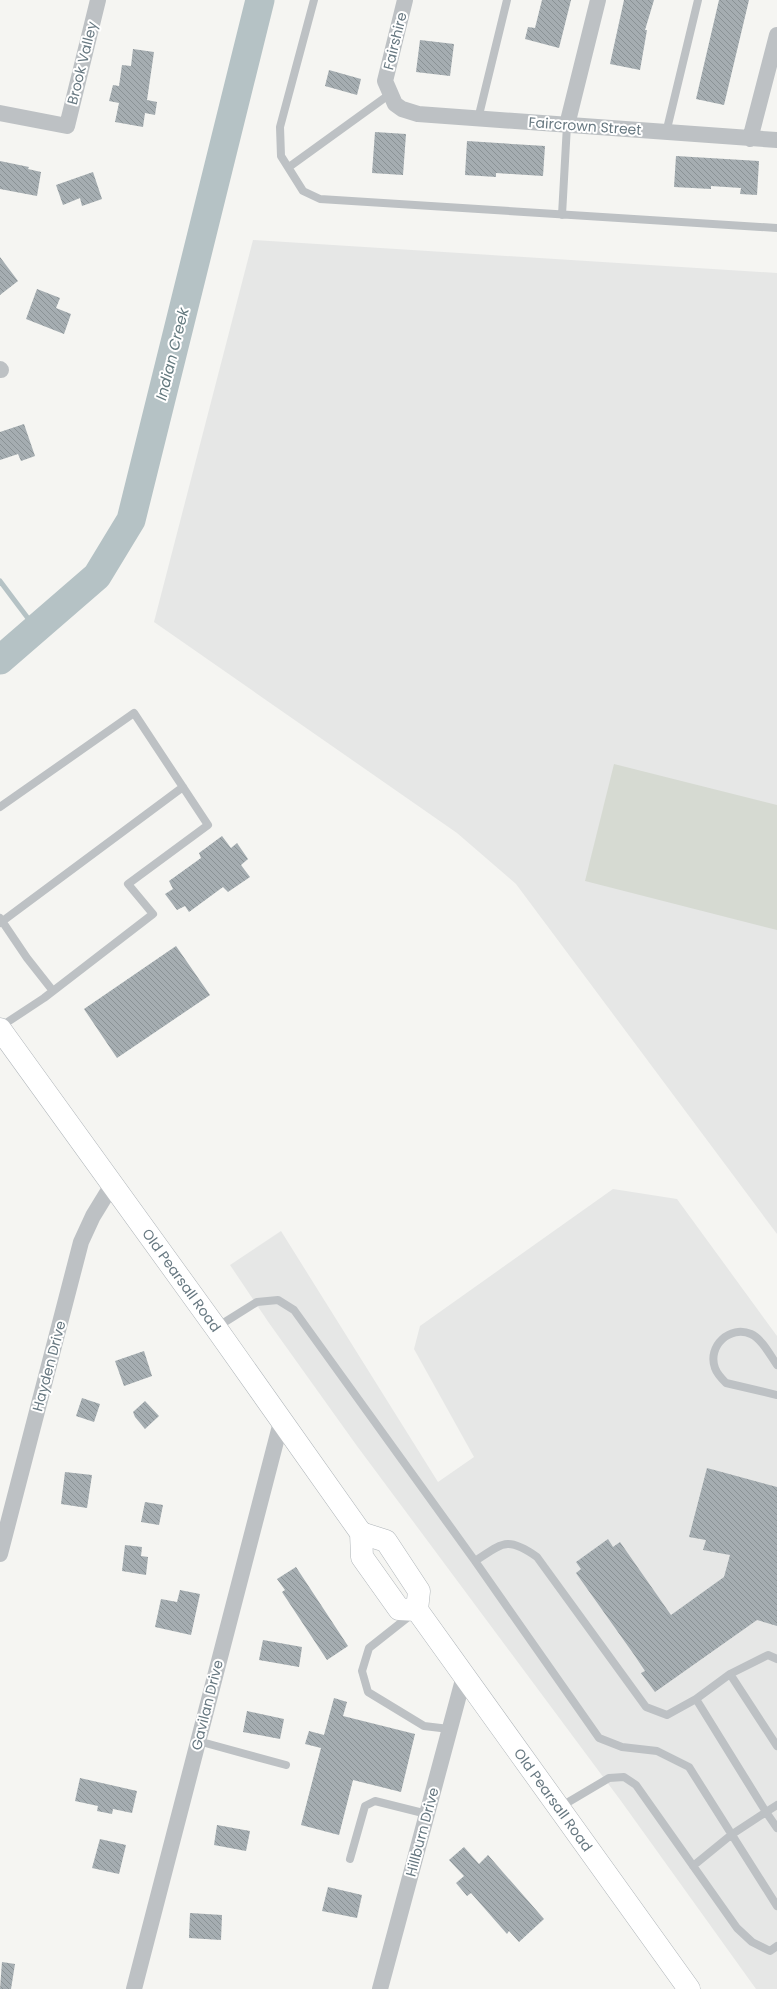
<svg xmlns="http://www.w3.org/2000/svg" width="777" height="1989" font-family="Poppins,sans-serif">
<style>
.built{fill:#e6e7e6}
.grass{fill:#d6dad2}
.lines{fill:none;stroke-linecap:round;stroke-linejoin:round}
.stream{stroke:#b5c2c5;stroke-width:5}
.river{stroke:#b5c2c5;stroke-width:29}
.building{fill:url(#building-back-hatch)}
.secondary-casing{stroke:#afb5b9;stroke-width:23}
.service{stroke:#bdc1c4;stroke-width:8}
.minor{stroke:#bdc1c4;stroke-width:16}
.secondary{stroke:#fff;stroke-width:22}
.labels{text-anchor:middle;dominant-baseline:central;stroke-width:4;stroke-linejoin:round;paint-order:stroke}
.street-label{font-size:14px;fill:#677881;stroke:#fff}
.water-label{font-size:15px;font-style:italic;fill:#63797e;stroke:#fff}
</style>
<defs>
<pattern id="building-back-hatch" width="6" height="6" patternUnits="userSpaceOnUse"><rect width="6" height="6" fill="#a5adb1"/><path d="M-1 5l2 2M0 0l6 6M5-1l2 2" fill="none" stroke="#8a9295"/></pattern>
</defs>
<rect width="100%" height="100%" fill="#f5f5f2"/>
<path class="built" d="M253,240L777,273V1234L516,884L457,833L154,622Z
M613,1189L677,1199L777,1336V1989H756L621,1801L357,1446L269,1323L230,1265L281,1231L438,1482L474,1457L414,1349L420,1326Z"/>
<path class="grass" d="M614,764L777,805V930L585,881Z"/>
<g class="lines">
<path class="stream" d="M0,581L36,629"/>
<path class="river" d="M0,660L97,576L131,520L260,0"/>
</g>
<path class="building" d="M542,0H571L559,48L525,39L528,27L535,28Z
M624,0H654L645,30H647L640,70L610,64Z
M719,0H749L724,105L696,99Z
M420,40L454,44L450,76L416,72Z
M133,49L154,52L147,100L157,102L155,115L145,113L143,127L115,122L119,103L109,101L113,85L119,86L122,65L131,66Z
M329,70L361,79L357,95L325,86Z
M375,132L406,134L403,175L372,173Z
M467,141L545,146L543,176L496,173V177L465,175Z
M676,156L759,161L757,195L740,194L741,188L711,186V189L674,187Z
M0,161L29,167L28,169L41,172L37,196L0,189Z
M93,172L102,199L82,206L80,198L63,205L56,185Z
M0,257L18,281L0,295Z
M37,289L60,298L56,308L71,314L64,334L26,319Z
M24,424L35,456L21,461L18,454L0,460V432Z
M222,836L231,848L237,843L248,859L241,865L250,877L228,892L223,887L189,912L185,906L177,910L165,894L173,889L169,881L201,858L199,853Z
M176,946L210,995L117,1058L84,1009Z
M144,1351L152,1376L124,1386L115,1361Z
M82,1398L100,1404L94,1422L76,1416Z
M145,1401L159,1416L145,1429L135,1417L133,1412Z
M707,1468L777,1487V1626L757,1620L655,1692L641,1673L645,1671L635,1656L576,1573L581,1569L576,1562L608,1539L613,1547L620,1542L671,1615L724,1577L730,1555L703,1550L706,1540L689,1537Z
M65,1472L92,1475L87,1508L61,1504Z
M145,1502L163,1505L159,1525L141,1522Z
M125,1545L142,1547L141,1556L148,1557L146,1575L122,1571Z
M296,1567L348,1646L327,1660L282,1592L285,1590L277,1579Z
M180,1590L200,1594L191,1635L155,1627L161,1599L177,1602Z
M263,1640L302,1647L299,1667L259,1660Z
M334,1698L347,1702L343,1716L415,1734L401,1792L353,1780L339,1835L301,1825L321,1748L305,1744L309,1731L324,1735Z
M247,1711L284,1719L280,1739L243,1732Z
M80,1778L137,1791L132,1813L113,1809L112,1814L97,1811L98,1806L75,1801Z
M217,1825L250,1831L246,1851L214,1845Z
M100,1839L126,1845L119,1874L92,1868Z
M464,1847L479,1864L488,1855L544,1919L519,1942L509,1931L507,1934L471,1893L467,1896L456,1883L464,1876L449,1860Z
M328,1887L362,1895L357,1918L322,1911Z
M190,1913L222,1915L221,1940L189,1938Z
M2,1962L15,1964L11,1989H0Z"/>
<g class="lines">
<defs>
<g id="secondary">
<path id="s1" d="M0,1029L216,1328L361,1533L362,1557L399,1609L417,1610"/>
<path id="s2" d="M361,1533L386,1541L419,1591L417,1610L689,1989"/>
</g>
</defs>
<use href="#secondary" class="secondary-casing"/>
<path class="service" d="M314,0L280,127L281,156L303,191L320,199L777,228
M478,119L507,0
M666,133L698,0
M289,167L390,94
M562,215L567,125
M0,807L134,713L208,825L128,884L153,914L44,998L0,1027
M0,918L27,958L53,991
M0,923L183,787
M217,1327L257,1302L278,1300L294,1310L475,1561C503,1543 507,1536 537,1557L646,1707L667,1715L696,1699L766,1812L731,1835L693,1866
M777,1365C770,1355 762,1339 751,1334C730,1325 707,1346 715,1368C717,1374 722,1379 726,1383L777,1395
M475,1561L599,1738L622,1747L657,1751L689,1767L777,1906
M412,1614L369,1648L362,1671L368,1692L424,1726L449,1729
M730,1674L768,1655L777,1659
M696,1699L730,1674L777,1746
M198,1741L286,1765
M777,1805L766,1812L777,1828
M560,1807L609,1778L624,1777L636,1785L737,1928L752,1942L770,1951L777,1946
M350,1859L365,1806L375,1801L427,1814"/>
<path class="minor" d="M405,0L385,81L395,104L402,109L418,114L777,140
M0,113L67,126L98,0
M567,125L598,0
M750,139L777,35
M0,369L1,370
M0,1554L81,1242L93,1216L112,1185
M134,1989L281,1422
M380,1989L464,1676"/>
<use href="#secondary" class="secondary"/>
</g>
<g class="labels">
<g class="street-label">
<text transform="translate(395 41) rotate(-76)">Fairshire</text>
<text transform="translate(82 63) rotate(-76)">Brook Valley</text>
<text transform="translate(585 126) rotate(4)">Faircrown Street</text>
<text stroke="none"><textPath href="#s1" startOffset="310">Old Pearsall Road</textPath></text>
<text transform="translate(49 1366) rotate(-75)">Hayden Drive</text>
<text transform="translate(207 1705) rotate(-76)">Gavilan Drive</text>
<text stroke="none"><textPath href="#s2" startOffset="339">Old Pearsall Road</textPath></text>
<text transform="translate(422 1832) rotate(-75)">Hillburn Drive</text>
</g>
<g class="water-label">
<text transform="translate(172 354) rotate(-76)">Indian Creek</text>
</g>
</g>
</svg>
